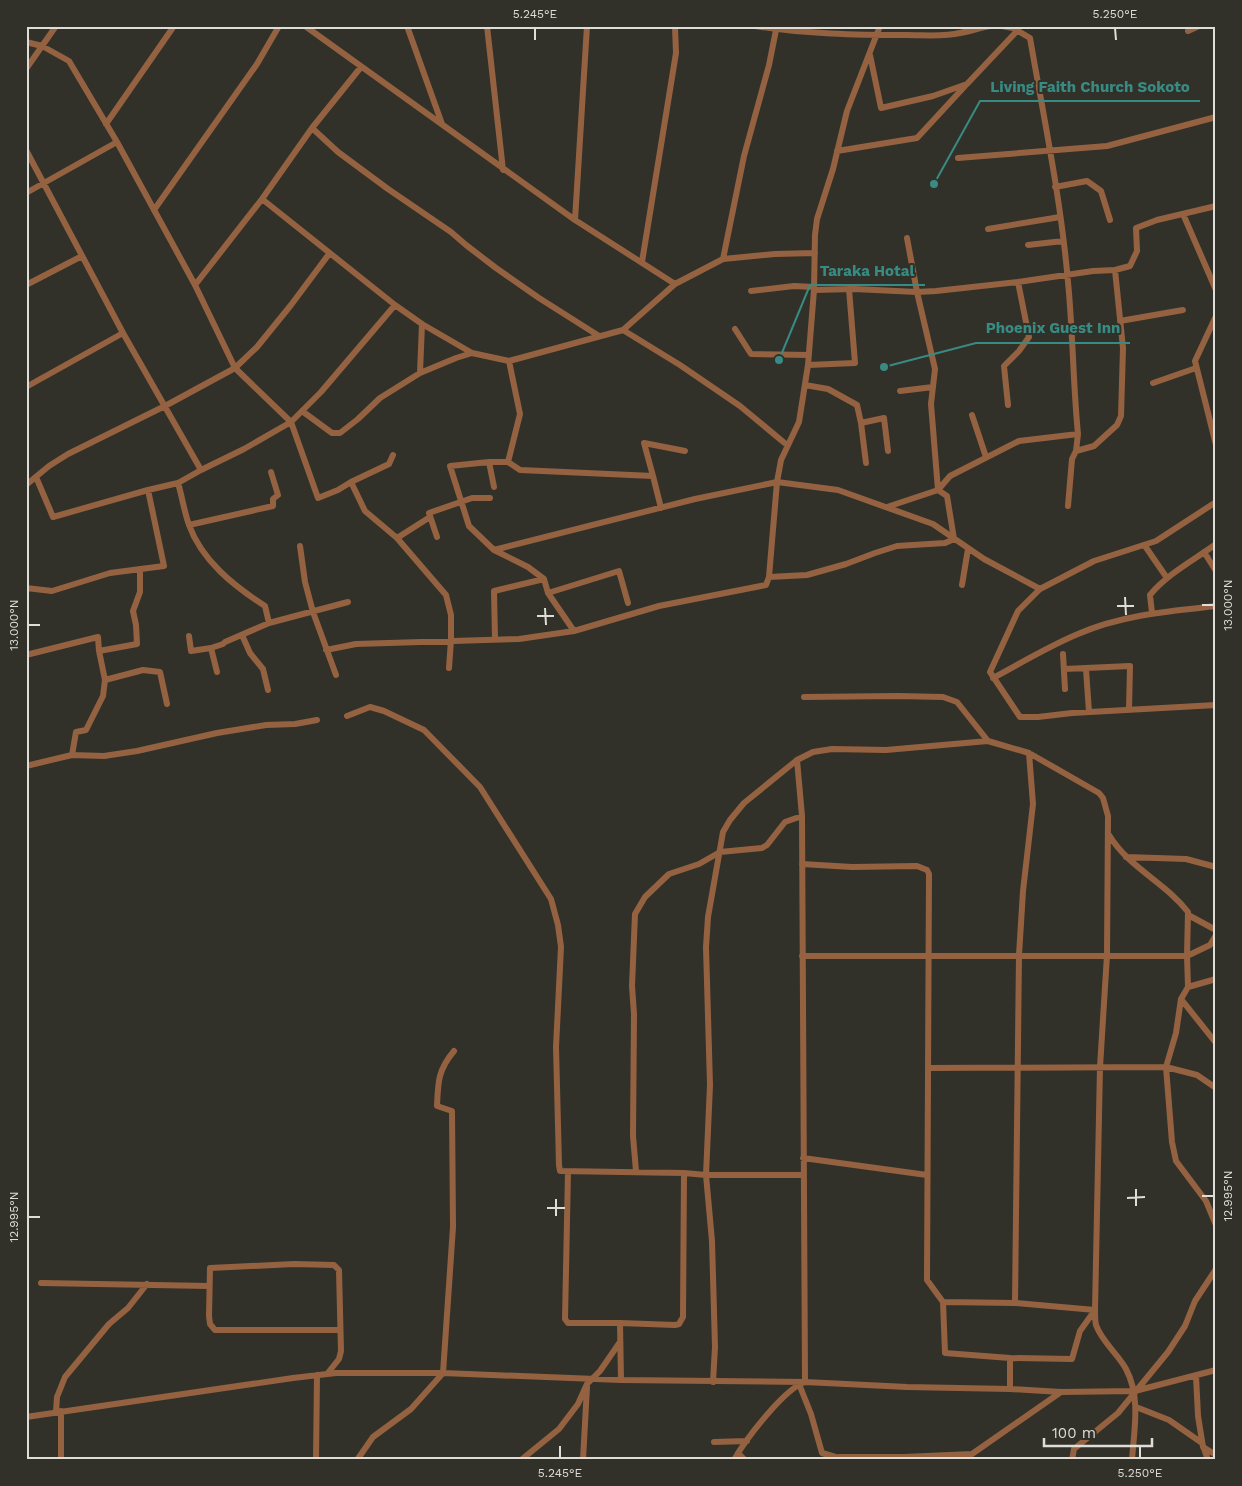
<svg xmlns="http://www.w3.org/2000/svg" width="1242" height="1486" font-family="'Work Sans',sans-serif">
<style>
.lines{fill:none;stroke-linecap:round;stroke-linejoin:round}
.minor{stroke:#956241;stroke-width:6}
.ticks{fill:none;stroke:#deddd8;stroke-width:2}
.leader{fill:none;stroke:#388b83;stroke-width:2}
.callout-dot{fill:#388b83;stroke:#323129;stroke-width:2}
.callout-label{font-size:15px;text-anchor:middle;font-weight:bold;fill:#388b83;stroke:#323129;stroke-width:4;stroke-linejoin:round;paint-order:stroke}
.neatline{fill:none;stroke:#deddd8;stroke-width:2}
.ticks-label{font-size:12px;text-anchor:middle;fill:#deddd8}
</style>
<rect width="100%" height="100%" fill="#323129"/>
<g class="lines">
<path class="minor" d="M305,26L575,220L675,284
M407,26L442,124
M487,26L503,170
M755,26C805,34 856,35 907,35C924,35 944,37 960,33C971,31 979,28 990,26
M1002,26L1013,28L1030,38C1044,119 1061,200 1068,282C1073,333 1073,384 1078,434L1076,451L1072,459L1068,506
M1188,31L1199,26
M26,42L42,46L69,61L117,142L195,285L235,368L291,422L318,498L338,490L351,482L365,511L397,538L446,595L451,615V640L449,668
M870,55L881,108L933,96L967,84L1017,31
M26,69L56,26
M106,124L174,26
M312,128L338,152L388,189L451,232L466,245L496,268L539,298L599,336
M26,150L123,333L201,470L178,483L148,490L164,566L110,573L52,591L26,588
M837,151L917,138L965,86
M958,158L1107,146L1216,117
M1055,187L1087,181L1101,191L1110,220
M26,193L117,142
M262,199L395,305L422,324L472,353
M154,210L257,64L279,26
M1183,214L1216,290
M575,220L587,26
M988,229L1060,217
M1028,245L1063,241
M723,259L744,156L769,65L776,30
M642,262L676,53L675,27
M26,285L82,256
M195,285L262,199L312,128L361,67
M814,290L854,289L917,292L936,291L1018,282L1093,271L1115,270L1130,266L1137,251L1136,228L1157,220L1216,206
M751,291L794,286L814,287
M1216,316L1195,361L1216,445
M1120,321L1183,310
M735,329L751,354L809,355
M623,330L680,365L740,406L787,445
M808,365L855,363L849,289
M420,373L422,324
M1153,383L1196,368
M805,385L828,389L857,405L861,423L866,463
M26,387L123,333
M900,391L933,387
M1008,405L1004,366L1019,351L1029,337L1018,282
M302,411L332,433H340L358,419L380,398L420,373L456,358L472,353L509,361L623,330L675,284L723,259L775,254L815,253
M972,415L986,457
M861,423L884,418L888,451
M1076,451L1094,446L1117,425L1121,416L1123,348L1115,270
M489,462L494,487
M508,462L520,414L509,361
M201,470L244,449L291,422L321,392L395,305
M653,476L644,443L685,451
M36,477L53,517L148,490
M351,482L389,464L393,455
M178,483C182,496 184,511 189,525C202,561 234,586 265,606L269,623
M26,485L49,466L68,454L165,406L235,368L257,347L291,305L329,254
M1216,502L1156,541L1094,561L1040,589L1018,611L990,672L1020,717H1038L1072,713L1216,705
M887,507L938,490L950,476L1019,441L1078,434
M189,525L273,506V499L278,495L271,472
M437,537L429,513L472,498H490
M397,538L430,517
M300,546L305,582L313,612L336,675
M1145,546L1167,578
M494,550L695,499L777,482L838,490L933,524L984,559L1040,589
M1204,552L1216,571
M769,577L807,575L846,564L875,553L897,546L945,543L954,539L947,496L938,490L931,404L935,369L917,292L907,238
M962,585L968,549
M548,593L619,571L628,603
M1152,613L1150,595C1167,574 1194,560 1216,544
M574,631L548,593L544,579L528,567L494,550L469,526L450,466L489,462H508L520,470L653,476L661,508
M242,635L250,653L263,669L268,690
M189,636L191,651L211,648L223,644L225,642L269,623L348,602
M495,639L494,591L544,579
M211,648L217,672
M326,650L356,644L519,639L574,631L659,606L766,585L769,577L777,482L781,460L799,422L808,365L814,290L815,235L817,219L833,169L847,111L880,26
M1063,654L1065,689
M26,655L98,637L99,651
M1064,669L1130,666L1129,710
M1086,669L1089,712
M993,678C1021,663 1049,646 1078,634C1121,615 1170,611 1216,606
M105,680L143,670L160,672L167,704
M804,697L898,696L943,697L957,702L988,741L1029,753L1033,804L1023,891L1019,955L1015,1303
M347,716L370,707L384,711L424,730L480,787L551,899L558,925L561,947L556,1047L559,1165L560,1171L684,1173L683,1317L679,1324L675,1325L620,1323L621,1380
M1029,753L1099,793L1103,798L1108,816L1107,955L1100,1067L1095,1310C1095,1314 1095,1321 1096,1325C1102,1342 1118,1354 1126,1369C1141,1397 1134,1430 1132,1460
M72,755L76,732L86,730L103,696L105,680L99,651L137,644L136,625L133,611L140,592V569
M26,766L72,755L104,756L137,751L217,733L266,725L295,724L317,720
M1109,835C1129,868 1165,882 1188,912L1187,956L1188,987L1181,999L1176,1033L1166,1067L1172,1142L1176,1161L1206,1201L1216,1225
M1126,857L1186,859L1216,867
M802,864L852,867L917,866L927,870L929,874L927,1280L943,1302L1015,1303L1095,1310
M1190,916L1216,930
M802,956H1187L1210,945L1216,935
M1188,987L1216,979
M1181,999L1216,1043
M929,1068L1166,1067L1197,1075L1216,1088
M803,1158L927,1175
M636,1171L633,1136L634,1014L632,986L635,914L645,897L669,874L699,864L720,852L762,848L767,845L785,822L802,816
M568,1172L565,1319L568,1323H620
M684,1173L706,1175H804
M41,1283L209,1286
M943,1302L945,1353L1010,1358L1072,1359L1080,1331L1095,1310
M327,1374L339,1359L341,1351L339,1270L334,1265L294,1264L210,1268L209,1316L210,1324L215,1330H340
M1196,1376L1198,1416L1203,1447L1216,1455
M713,1382L715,1347L712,1241L706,1175L710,1085L706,947L708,917L723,832L730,820L744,803L797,760L813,752L832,749L886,750L988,741
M799,1384L811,1414L822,1453L839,1458
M1010,1389V1358
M1136,1407L1169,1420L1202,1443L1208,1460
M61,1411V1460
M56,1412L57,1397L65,1377L109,1324L128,1308L147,1284
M26,1417L293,1378L336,1373H443L621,1380L805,1382L907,1387L1010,1389L1061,1392L1135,1391L1216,1370
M714,1442L747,1441
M738,1453L745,1460
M316,1460L317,1375
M357,1460L373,1437L411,1409L443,1373L453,1227L452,1111L437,1106C438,1082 438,1070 454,1051
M456,1460H474
M521,1460L559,1429L578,1404L587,1384L600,1371L620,1342
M583,1460L587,1387
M734,1460C745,1440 784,1389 805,1382L802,816L797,760
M839,1460L840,1457H904L972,1454L1061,1392
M1072,1460L1074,1449L1118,1413L1168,1352L1185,1326L1195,1301L1216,1269"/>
</g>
<path class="ticks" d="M535,28V40M1115,28L1116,40M1125,597L1126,615M1202,605H1214M1117,606H1134M545,608L546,625M537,616H554M28,625H40M1136,1189V1206M1202,1196H1214M1127,1198L1145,1197M556,1199V1216M547,1208H565M28,1217H40M560,1446V1458M1140,1446V1458"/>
<path class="leader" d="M934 184L980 101H1200M779 360L810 285H925M884 367L976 343H1130"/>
<g class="callout-dot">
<circle cx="934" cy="184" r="5"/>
<circle cx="779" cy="360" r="5"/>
<circle cx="884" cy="367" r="5"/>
</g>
<g class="callout-label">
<text x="1090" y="92">Living Faith Church Sokoto</text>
<text x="867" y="276">Taraka Hotal</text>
<text x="1053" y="333">Phoenix Guest Inn</text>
</g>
<rect width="1242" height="1486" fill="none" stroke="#323129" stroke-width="55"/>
<path d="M1044 1438v8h108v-8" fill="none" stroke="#deddd8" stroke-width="2.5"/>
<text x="1052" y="1438" font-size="15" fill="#deddd8" stroke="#323129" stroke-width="4" paint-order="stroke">100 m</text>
<rect x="28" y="28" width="1186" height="1430" class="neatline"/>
<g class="ticks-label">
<text x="535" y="18">5.245°E</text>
<text x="1115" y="18">5.250°E</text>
<text transform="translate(1228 605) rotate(-90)" y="4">13.000°N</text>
<text transform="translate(14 625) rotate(-90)" y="4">13.000°N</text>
<text transform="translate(1228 1196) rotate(-90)" y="4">12.995°N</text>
<text transform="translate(14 1217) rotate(-90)" y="4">12.995°N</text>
<text x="560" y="1477">5.245°E</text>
<text x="1140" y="1477">5.250°E</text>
</g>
</svg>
